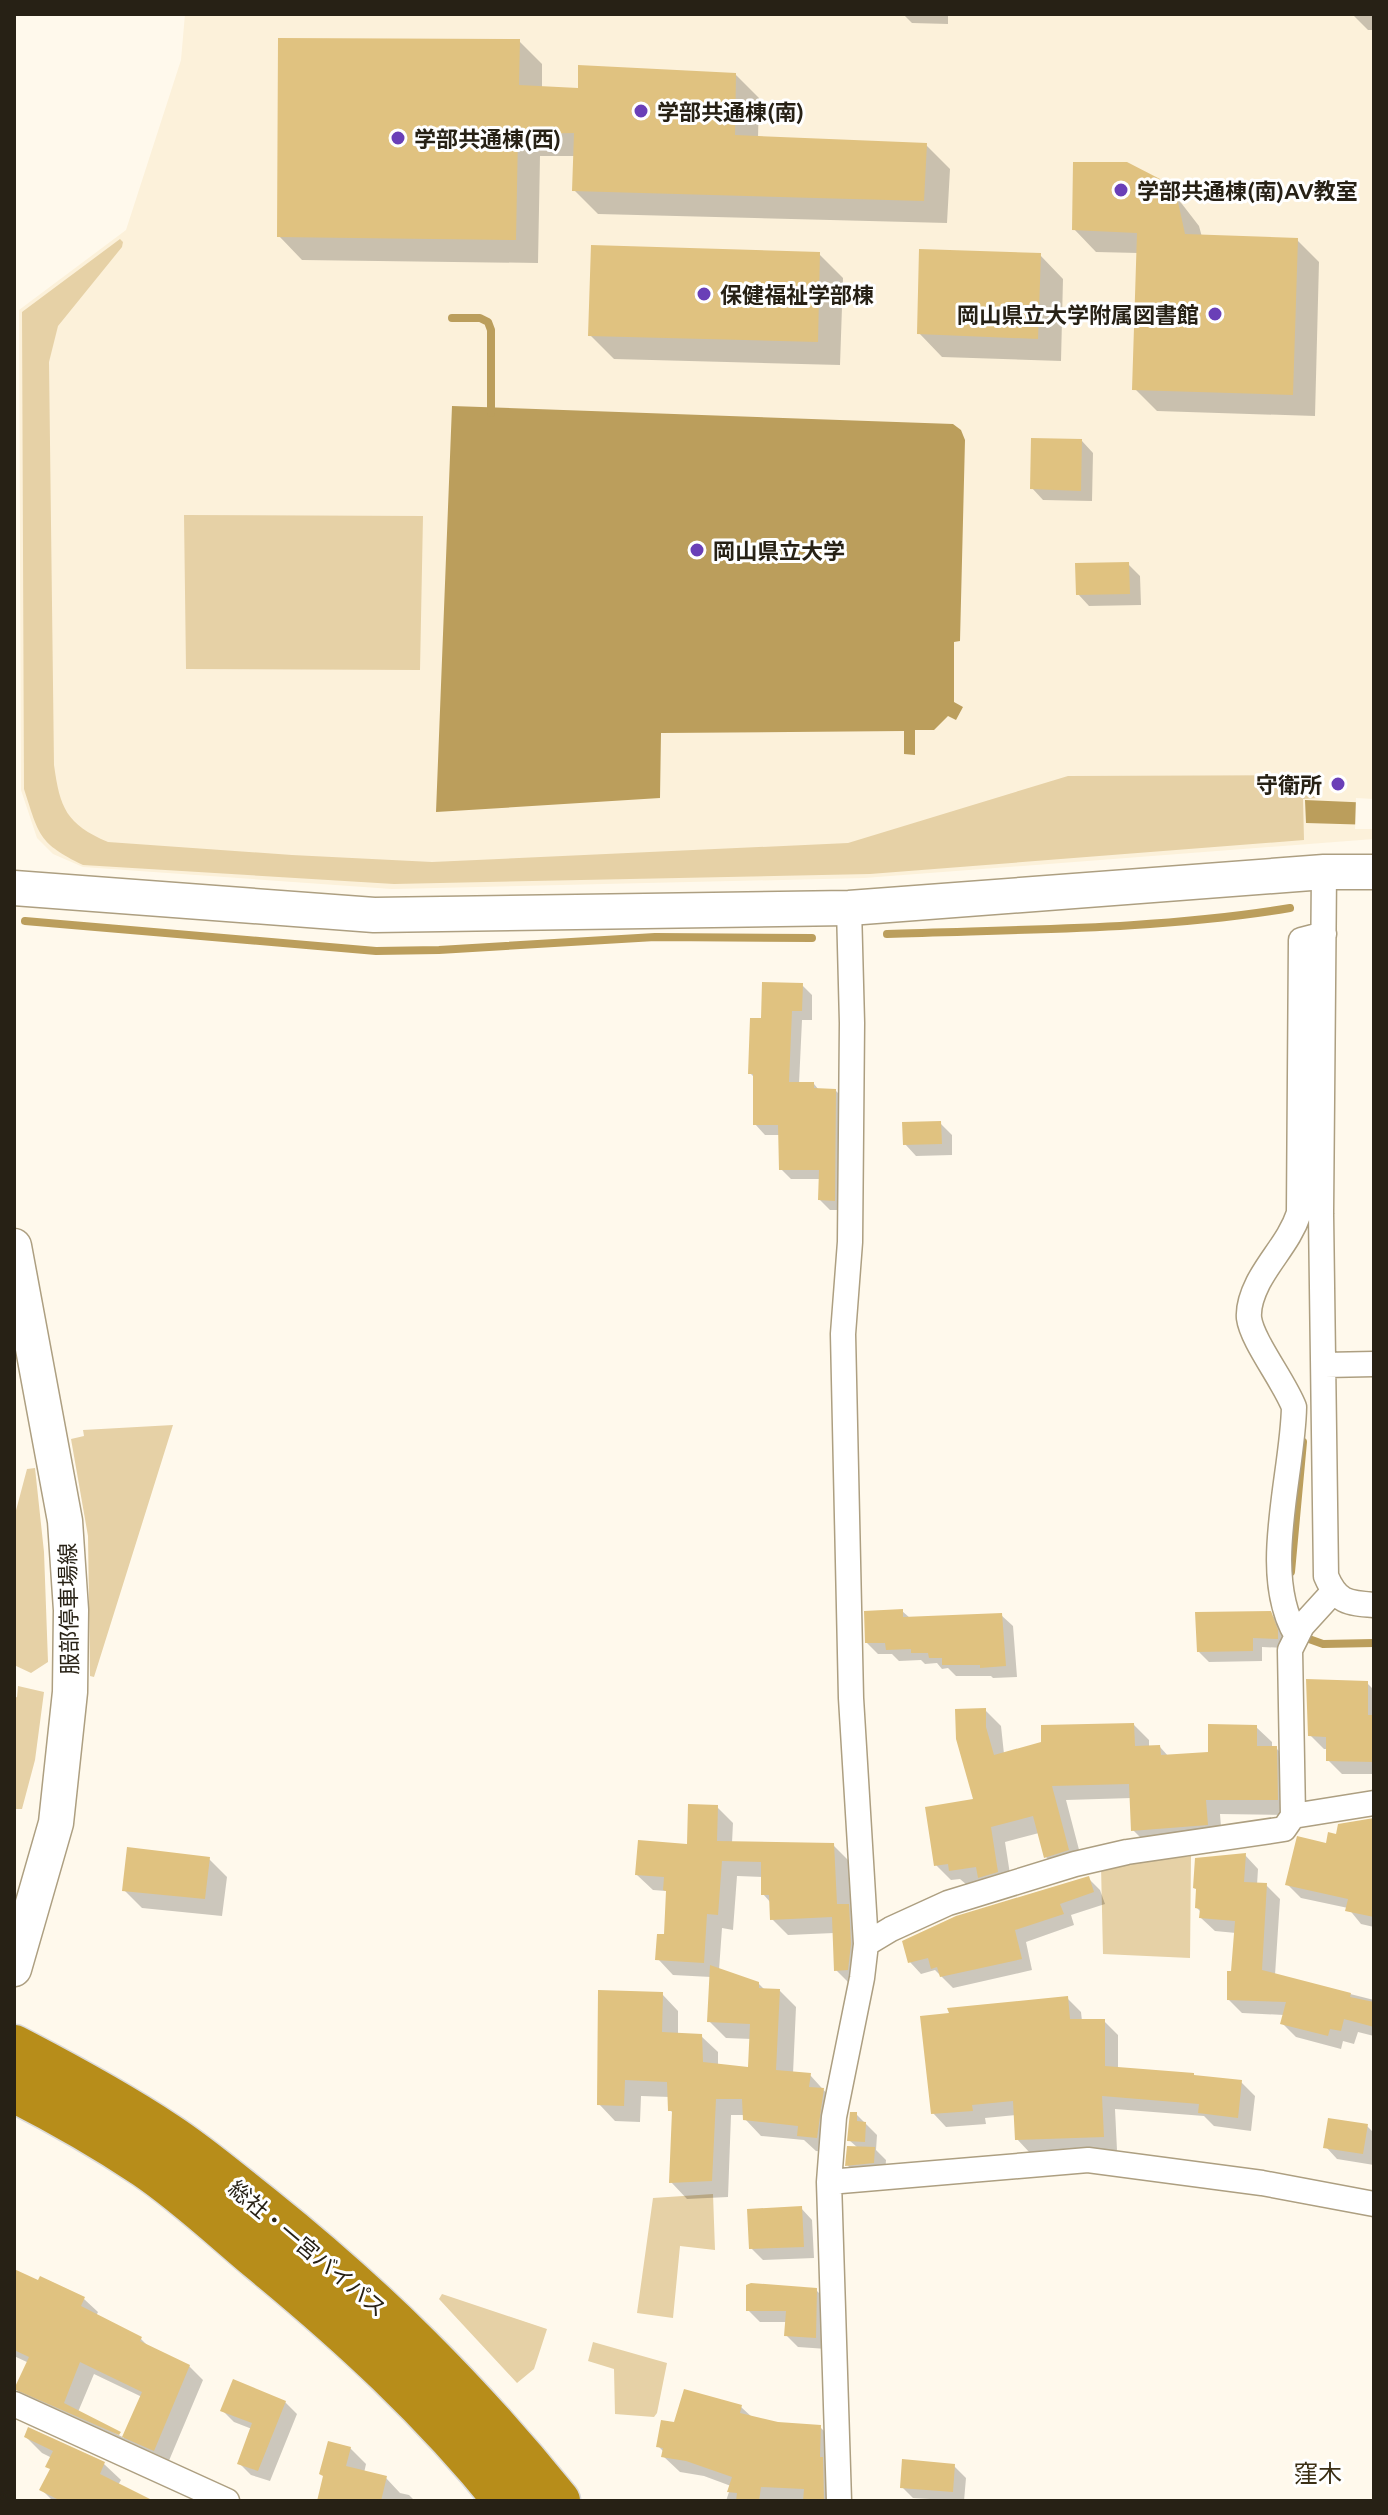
<svg xmlns="http://www.w3.org/2000/svg" width="1388" height="2515" font-family="Ubuntu,'Noto Sans JP',sans-serif">
<style>
.built{fill:#fcf1da}
.green{fill:#e6d1a6}
.water{fill:#bb9e5c}
.pier{fill:#fff9ec}
.shadow{fill:#0003;fill-rule:evenodd}
.lines{fill:none;stroke-linecap:round;stroke-linejoin:round}
.stream{stroke:#bb9e5c;stroke-width:8}
.building{fill:#e0c280}
.street-casing{stroke:#ad9f81;stroke-width:27}
.secondary-casing{stroke:#ad9f81;stroke-width:37}
.highway-casing{stroke:#dcdbda;stroke-width:47}
.street{stroke:#fff;stroke-width:24}
.secondary{stroke:#fff;stroke-width:34}
.highway{stroke:#b78d1a;stroke-width:44}
.poi-dot{fill:#6a3fb7;stroke:#fff;stroke-width:3}
.labels{text-anchor:middle;dominant-baseline:central;stroke-width:6;stroke-linejoin:round;paint-order:stroke}
.poi-label{font-size:22px;font-weight:bold;fill:#272115;stroke:#fff;text-anchor:start}
.street-label{font-size:22px;fill:#272115;stroke:#fff}
.neighbourhood-label{font-size:24px;fill:#3b2f14;stroke:#fff}
</style>
<rect width="100%" height="100%" fill="#fff9ec"/>
<path class="built" d="M185,14H1374V839L864,878L392,889L83,867L53,854L37,838L21,790L19,310L126,230L181,60Z"/>
<path class="green" d="M120,239L123,242L122,247L58,326L49,362L54,765C60,808 66,824 108,842L292,855L432,862L848,843L1068,776L1318,775V798L1303,799L1304,840L870,874L394,884L83,865C38,843 39,835 24,789L22,312Z
M184,515L423,516L420,670L186,669Z
M173,1425L94,1677L90,1676L88,1536L71,1439L84,1436L83,1430Z
M35,1468L44,1552L48,1662L31,1673L14,1665V1518L27,1469Z
M18,1686L44,1692L35,1760L22,1809H14V1698L17,1697Z
M1191,1856L1190,1958L1103,1954L1101,1866Z
M713,2194L715,2250L680,2246L673,2318L637,2313L653,2198Z
M442,2294L547,2329L534,2369L517,2383L439,2299Z
M593,2342L667,2363L657,2413L654,2417L615,2414L614,2369L588,2361Z"/>
<path class="water" d="M452,406L953,424L961,430L965,440L960,641L954,642V702L963,707L956,720L948,716L934,730H915V755L904,754V731L661,733L660,798L436,812Z
M1305,800L1374,803V825L1306,823Z"/>
<path class="pier" d="M1356,798L1374,799V829H1355Z"/>
<path class="shadow" d="M903,14H948V24L912,23Z
M1352,14H1374V30H1368Z
M519,41L542,64V88L580,90L736,75L759,98L758,138L926,145L950,169L947,223L598,214L574,190L575,156H540L538,263L302,260L279,236Z
M1159,180L1182,204L1199,226L1202,237L1297,240L1319,262L1315,416L1157,411L1135,389L1138,253L1096,252L1074,229Z
M819,254L843,278L840,365L614,359L590,335Z
M1040,255L1063,279L1061,361L942,357L919,333Z
M1082,441L1093,453L1092,501L1043,500L1032,488Z
M1128,564L1140,576L1141,605L1089,606L1078,594Z
M802,985L812,995V1020H802L799,1084H814L819,1090L836,1091L846,1101L845,1210H830L820,1200V1179H791L781,1169L780,1135H765L755,1124V1078L750,1073L762,1020Z
M940,1123L952,1135V1155L916,1156L905,1144Z
M902,1611L910,1618L1001,1615L1013,1626L1017,1677L993,1678L991,1676H956L948,1668L942,1669L937,1663L925,1664L921,1660L899,1661L892,1654H878L867,1643Z
M1270,1613L1280,1624L1287,1648L1262,1647V1661L1209,1662L1199,1652Z
M1367,1683L1374,1690V1774H1342L1328,1760V1749H1324L1310,1735Z
M985,1710L1001,1726L1004,1754L1134,1725L1149,1740V1748L1160,1747L1169,1757L1210,1754L1256,1727L1272,1742V1748H1276L1291,1764L1292,1815L1220,1814L1222,1840L1148,1845L1133,1830L1132,1798L1066,1800L1083,1865L1061,1872L1046,1857L1039,1833L1005,1842L1012,1887L967,1885L960,1879L951,1880L936,1865L975,1801Z
M717,1807L733,1823L732,1843L833,1845L849,1861L851,1910L864,1922L852,1986L836,1970L834,1933L788,1935L772,1919L771,1903L763,1894V1877L737,1876L733,1930L722,1928L719,1970L758,1983L765,1990L780,1991L796,2007L793,2074L810,2075L839,2107L833,2153L816,2151L804,2140L761,2136L745,2119V2115H731L728,2197L687,2199L671,2182L674,2114L670,2110V2097L641,2096L640,2122L615,2121L599,2104L662,1994L678,2011V2035L701,2036L718,2052V2066L750,2069L752,2039L726,2038L709,2021L711,1977L673,1975L658,1959L666,1936V1891L653,1890L637,1875L689,1846Z
M1374,1820V1927L1361,1924L1348,1908L1301,1898L1287,1884L1338,1836Z
M1245,1855L1258,1869L1257,1885H1266L1280,1899L1275,1975L1374,2000V2036L1358,2032L1354,2044L1343,2041L1341,2049L1296,2037L1282,2023L1284,2015L1242,2013L1229,2000L1236,1933L1215,1931L1201,1918L1202,1913L1197,1908Z
M209,1859L227,1877L222,1916L142,1908L124,1890Z
M1088,1878L1100,1890L1105,1904L1071,1915L1074,1925L1026,1942L1032,1970L953,1988L935,1970L921,1974L910,1962Z
M1067,1998L1081,2012L1082,2021H1104L1118,2035V2069L1241,2082L1255,2096L1251,2131L1214,2126L1204,2116L1115,2109L1117,2150L1030,2153L1017,2139L1016,2115L985,2118L986,2124L946,2127L933,2113Z
M856,2114L877,2135L876,2150L886,2160L885,2174L859,2176L847,2165L858,2148L849,2140Z
M1367,2126L1374,2133V2165L1337,2159L1326,2147Z
M801,2208L812,2220L814,2258L763,2260L751,2248Z
M41,2279L84,2299L98,2312L96,2316L141,2339L151,2349L189,2366L203,2380L168,2463L134,2445L133,2447L29,2402L16,2389L29,2363L14,2356V2281L39,2283ZM94,2374L142,2397L124,2438L78,2412Z
M816,2290L828,2302L827,2349L798,2347L786,2335L787,2322H760L748,2310Z
M285,2402L297,2414L270,2481L251,2475L239,2463L252,2429L234,2422L223,2411Z
M741,2407L753,2418L778,2424L820,2427L836,2443L839,2501H726L731,2486L704,2476L680,2472L663,2456L664,2452L658,2446L676,2425Z
M29,2430L104,2464L121,2480L118,2485L139,2501H53L42,2490L52,2471V2458L42,2453L26,2437Z
M350,2448L366,2464L364,2473L386,2478L400,2493L409,2495L415,2501H320Z
M954,2466L966,2478L964,2501L913,2498L902,2487Z"/>
<g class="lines">
<path class="stream" d="M452,318H480L488,322L491,330V413
M25,921L376,951L439,950L655,937L812,938
M887,934C1022,929 1157,930 1290,908
M1291,1572L1303,1442
M1306,1631L1309,1639L1323,1644L1374,1643"/>
</g>
<path class="building" d="M278,38L520,39L519,85L578,88V65L736,73L735,135L927,143L924,201L572,191L574,133L518,134L516,240L277,237Z
M1073,162H1127L1160,179L1178,202L1185,234L1298,238L1293,395L1132,390L1137,233L1072,230Z
M591,245L820,252L818,342L588,336Z
M919,249L1041,253L1038,339L917,334Z
M1031,438L1082,439L1081,491L1030,489Z
M1129,562L1130,594L1076,595L1075,563Z
M762,982L803,983L802,1011H792L789,1082H814V1088L836,1089L835,1201L818,1200L819,1170H779L778,1125H753V1074H748L750,1018H761Z
M941,1121L942,1144L903,1145L902,1122Z
M903,1609V1617L1002,1613L1006,1666L980,1668V1665H942V1658H929L928,1653H911V1649L886,1650L885,1643H865L864,1611Z
M1271,1611L1278,1630V1639L1253,1638V1651L1197,1652L1195,1612Z
M1306,1679L1368,1681V1715H1374V1762L1326,1761V1737L1308,1736Z
M986,1708V1727L994,1755L1041,1742V1725L1134,1723L1135,1746L1160,1745L1161,1755L1208,1752V1724L1257,1725V1746H1277L1278,1800H1206L1208,1825L1131,1831L1129,1784L1052,1786L1069,1850L1044,1858L1033,1816L991,1827L998,1872L978,1878L976,1867L949,1871L948,1864L934,1866L925,1807L973,1799L956,1739L955,1709Z
M688,1804L718,1805L717,1841L834,1843L837,1904H849L851,1944L848,1970L834,1971L832,1917L770,1920L769,1895H761V1862L722,1861L718,1915L707,1914L704,1963L655,1960L657,1934H664L666,1891L663,1890L664,1877L635,1875L638,1840L687,1844Z
M1374,1818V1917L1345,1911L1348,1899L1285,1885L1297,1836L1326,1843L1328,1832L1336,1834L1338,1824Z
M127,1847L210,1857L205,1899L122,1891Z
M1246,1853L1244,1882L1267,1883L1262,1970L1351,1993L1350,1997L1374,2002V2027L1344,2019L1341,2031L1330,2029L1328,2036L1280,2024L1286,2002L1227,2000V1971H1231L1235,1921L1199,1918L1200,1909L1195,1908L1196,1889L1193,1888L1195,1858Z
M1089,1876L1094,1892L1060,1904L1064,1914L1015,1930L1022,1959L940,1977L937,1967L931,1969L928,1958L908,1963L902,1941L956,1916Z
M710,1965L759,1982V1988L780,1989L776,2070L811,2073L809,2087L824,2088L817,2138L797,2136L798,2126L743,2120L742,2099H716L712,2181L669,2183L672,2111H668L667,2082L625,2080L624,2106L597,2105L598,1990L663,1992L662,2032L702,2034L703,2062L748,2067L750,2024L707,2022Z
M1068,1996L1070,2019H1105V2066L1194,2073V2075L1242,2080L1238,2118L1198,2113L1199,2104L1102,2096L1104,2137L1015,2140L1013,2101L972,2105L973,2111L931,2114L920,2016L949,2013L947,2008Z
M850,2112H857V2121L866,2122L865,2142L847,2141Z
M1328,2118L1368,2124L1363,2154L1323,2148Z
M847,2146L875,2147L874,2163L845,2166Z
M802,2206L804,2247L749,2249L747,2209Z
M14,2269L38,2280L40,2276L85,2297L81,2306L142,2337L140,2341L190,2365L154,2451L122,2437L142,2392L80,2362L64,2403L121,2432L119,2435L14,2389L29,2357L14,2350Z
M751,2283L817,2288L816,2338L784,2336L786,2311H746V2285Z
M233,2379L286,2401L258,2471L237,2464L252,2423L220,2411Z
M684,2389L742,2405L740,2413L778,2422L821,2425L820,2457H823L824,2501H803L804,2489L761,2487L759,2501H736L737,2493L727,2492L732,2477L686,2461L661,2457L663,2448L656,2447L661,2420L674,2422Z
M28,2427L105,2462L100,2474L154,2501H61L39,2490L50,2469L45,2467L53,2451L24,2437Z
M328,2441L351,2447L346,2466L387,2476L381,2501H317L323,2476L319,2474Z
M902,2459L955,2464L953,2492L900,2488Z"/>
<g class="lines">
<defs>
<path id="street" d="M1324,872L1321,1214L1326,1576C1337,1602 1347,1603 1374,1605
M1325,1365L1374,1364
M1297,1636C1259,1575 1293,1475 1294,1407C1284,1381 1252,1341 1249,1318C1248,1306 1253,1293 1258,1283C1271,1258 1290,1240 1299,1213L1301,940L1324,934
M1293,1816L1374,1803
M866,1944L891,1929L948,1903L1075,1864L1127,1852L1284,1829L1293,1816L1290,1650L1302,1626L1333,1592
M829,2182L1088,2160L1262,2183L1374,2204
M14,2404L227,2501
M839,2501L829,2182L834,2117L862,1978L866,1944L851,1698L843,1334L850,1242L852,1023L849,908"/>
<path id="secondary" d="M14,888L374,915L849,908L1324,872H1374
M14,1246L65,1521L71,1610L70,1692L56,1823L14,1969"/>
<path id="highway" d="M14,2047C66,2074 118,2102 166,2134C200,2156 231,2183 263,2208C374,2297 468,2390 558,2501
M14,2090C59,2113 103,2138 145,2166C185,2193 222,2228 259,2259C348,2332 433,2410 506,2501"/>
</defs>
<use href="#street" class="street-casing"/>
<use href="#secondary" class="secondary-casing"/>
<use href="#highway" class="highway-casing"/>
<use href="#street" class="street"/>
<use href="#secondary" class="secondary"/>
<use href="#highway" class="highway"/>
</g>
<g class="poi-dot">
<circle cx="641" cy="111" r="8"/>
<circle cx="398" cy="138" r="8"/>
<circle cx="1121" cy="190" r="8"/>
<circle cx="704" cy="294" r="8"/>
<circle cx="1215" cy="314" r="8"/>
<circle cx="697" cy="550" r="8"/>
<circle cx="1338" cy="784" r="8"/>
</g>
<g class="labels">
<g class="poi-label">
<text x="657" y="111">学部共通棟(南)</text>
<text x="414" y="138">学部共通棟(西)</text>
<text x="1137" y="190">学部共通棟(南)AV教室</text>
<text x="720" y="294">保健福祉学部棟</text>
<text x="1199" y="314" text-anchor="end">岡山県立大学附属図書館</text>
<text x="713" y="550">岡山県立大学</text>
<text x="1322" y="784" text-anchor="end">守衛所</text>
</g>
<g class="street-label">
<text transform="translate(68 1609) rotate(-91)">服部停車場線</text>
<text transform="translate(308 2248) rotate(40)">総社・一宮バイパス</text>
</g>
<g class="neighbourhood-label">
<text x="1318" y="2473">窪木</text>
</g>
</g>
<rect width="1388" height="2515" fill="none" stroke="#272115" stroke-width="32"/>
</svg>
